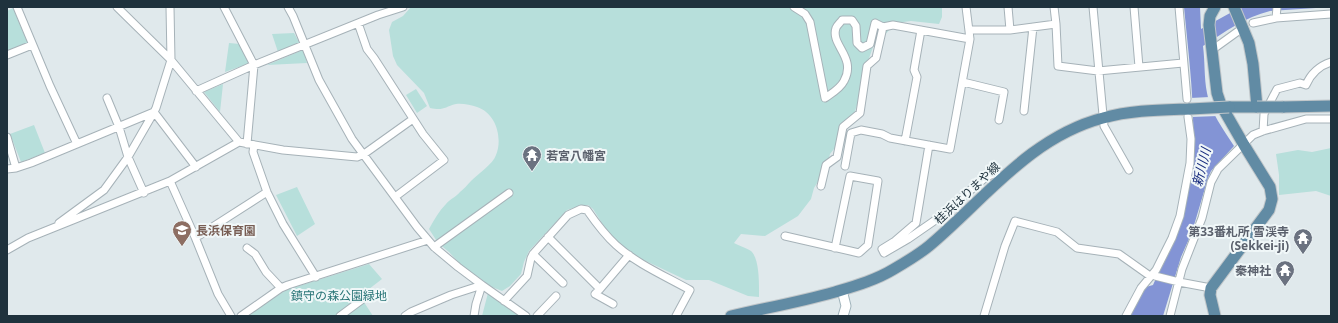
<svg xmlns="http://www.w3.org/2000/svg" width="1338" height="323" font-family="'Noto Sans','Noto Sans JP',sans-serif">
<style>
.green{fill:#b7dfdb}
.water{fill:#8394d5}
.pier{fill:#e0e9ec}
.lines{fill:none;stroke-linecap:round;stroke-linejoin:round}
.street-casing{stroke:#a6b2b8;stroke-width:9}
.secondary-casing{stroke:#a0b3bb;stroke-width:11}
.primary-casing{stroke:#c0c6c9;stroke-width:13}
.street{stroke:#fff;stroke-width:7}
.secondary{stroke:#fff;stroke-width:9}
.primary{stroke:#618ba4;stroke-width:11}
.primary-bridge-casing{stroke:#c0c6c9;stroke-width:13;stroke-linecap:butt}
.primary-bridge{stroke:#618ba4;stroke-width:11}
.labels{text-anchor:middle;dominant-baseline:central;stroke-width:4;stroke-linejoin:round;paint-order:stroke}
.worship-label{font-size:12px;font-weight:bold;fill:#5b616d;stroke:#f0f7f8;text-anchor:end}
.street-label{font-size:12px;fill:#1f323d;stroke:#f0f7f8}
.education-label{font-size:12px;font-weight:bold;fill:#785e54;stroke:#f0f7f8;text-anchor:start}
.park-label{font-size:12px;fill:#277476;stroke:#f0f7f8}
.water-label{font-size:13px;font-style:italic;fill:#162a7d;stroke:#f0f7f8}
</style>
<rect width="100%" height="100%" fill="#e0e9ec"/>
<path class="green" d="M411,7H942V17L939,24L911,21L896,23L873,47L867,64L863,87L852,120L845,129L841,140L830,154L827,167L814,188L811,199L798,216L765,236L741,234L734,243C739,246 747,248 751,251C760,259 759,286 759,297L748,296L709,280H686L633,255L608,235L605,228L593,209L588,205L576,207L567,210L529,251L524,262L521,274L510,286L502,291L492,287L461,265L449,252L438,243L429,229C434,220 439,211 446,204C450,199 456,197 460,192C464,189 467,185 471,181C478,174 493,164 496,155C503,138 496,113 477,107C471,105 462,103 456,104C444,107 444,111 430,108L424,93L397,65L393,56L389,30L392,22L403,16Z
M13,8L28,44L7,52V11Z
M294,33L300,44L278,52L272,34Z
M229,43L240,44L250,63L225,72Z
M303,50L307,63L267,65Z
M223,84L220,112L204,92Z
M416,89L427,106L417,113L406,95Z
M34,125L45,153L21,162L10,134Z
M1331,148V196L1316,191L1279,195V175L1276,154L1298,150L1312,152Z
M297,187L315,224L297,236L276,195Z
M369,264L382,279L360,296L373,316H247L286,290Z
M488,293L519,316H482Z"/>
<path class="water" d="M1184,7H1200L1201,29L1241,7H1331L1270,11C1245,17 1225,32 1203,46C1205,61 1204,78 1207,93C1210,112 1224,130 1234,146L1211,171L1208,178L1192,232L1181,257L1163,316H1130L1146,287L1153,285C1161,267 1172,249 1179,230C1203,157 1191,81 1184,7Z"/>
<path class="pier" d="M1210,97L1218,116L1191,117L1190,98Z"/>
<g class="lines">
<defs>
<path id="street" d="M17,7L50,86L77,144
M117,7L171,60L239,142L283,150L357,157L364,154L413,119
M224,7L254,65L247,144
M288,7L293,16L319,80L352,139L417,227L434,247L458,267L482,285L526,316
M794,7L805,14L810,22L825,98C832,93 840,89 844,81C857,57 830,45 836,28C837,25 841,22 842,20H852L856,26L857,43L862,48L870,44L875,23L883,27L893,25L970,39
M1008,7L1010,30
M1054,7L1056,24L1058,66L1098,71L1183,63
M1093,7L1104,126L1129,170
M1134,7L1139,67
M1179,7L1187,99
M1276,18L1277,7
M358,23L367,49L374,58L423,134L444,160L395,197
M1253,23L1276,18L1331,14
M969,30H1010L1056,24
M1212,50L1237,32
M7,55L32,45
M963,82L1004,92L999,120
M196,91L254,65L378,15L403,7
M107,98L119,127L128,157L144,193
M1024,111L1033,27
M1263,131L1264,114L1277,89L1300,83L1306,85C1311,73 1319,66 1331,62
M7,137L16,168
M905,141L917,77L914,70L921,30
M254,145L253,152L267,192L283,224L316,277
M929,145L916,223L895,241L882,249L884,253L908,239L934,221L986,177L996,173L1001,179
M845,166L851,133L861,130L882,134L890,138L950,149L970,39L966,7
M7,169L16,168L31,163L154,112L156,108L171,60L170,7
M170,181L195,237L200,235L267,192
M821,186L826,165L837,157L843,127L860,113L867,66L876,58L883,27
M59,223L104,190L128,157L154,112L196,167
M785,236L859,253L868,245L878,181L850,176L835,248
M195,237L218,294L231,316
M548,237L600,289L629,255
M434,247L509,193
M247,248L255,254L266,272L281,288
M7,250L28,238L170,181L239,142
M533,254L563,283
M1153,274L1155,276L1179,282L1211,288
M600,289L595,294L613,304
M504,301L527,276L531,258L533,254L568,215L581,209L587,210C596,223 605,235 616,245C637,264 665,276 690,290L676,316
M241,316L281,288L288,285L428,240
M340,316L363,299
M405,316L411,312L451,295L482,285
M474,316L476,304L482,285
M537,316L556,296
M984,316L1005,246L1015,221L1057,232L1077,248L1119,254L1150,276
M1126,316L1141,288L1156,270L1172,238L1180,216L1190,163L1191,139L1188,117
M1170,316L1182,269L1202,218L1211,182L1218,169L1253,135L1263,131L1306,119H1331"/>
<path id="secondary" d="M842,290L846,306L843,316"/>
<path id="primary" d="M1215,7L1210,16L1209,25L1217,93L1221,105L1244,145L1270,187L1272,199L1269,210L1211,288L1210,295L1215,316
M1229,107H1257L1253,64L1249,43L1234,7
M1283,107L1331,106
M731,316C766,308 800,302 835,292C855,286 876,280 894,269C906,262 918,255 929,246C984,200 1030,137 1103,118C1131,110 1162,110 1190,109"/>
</defs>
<use href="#street" class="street-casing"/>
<use href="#secondary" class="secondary-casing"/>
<use href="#primary" class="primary-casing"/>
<use href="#street" class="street"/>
<use href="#secondary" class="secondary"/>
<use href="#primary" class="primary"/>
<defs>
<path id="primary-bridge" d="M1257,107H1283
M1190,109L1229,107"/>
</defs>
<use href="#primary-bridge" class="primary-bridge-casing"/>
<use href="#primary-bridge" class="primary-bridge"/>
</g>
<defs>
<symbol id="temple-pin" viewBox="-11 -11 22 30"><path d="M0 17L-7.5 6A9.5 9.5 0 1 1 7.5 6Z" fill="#6b7280" stroke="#f0f7f8"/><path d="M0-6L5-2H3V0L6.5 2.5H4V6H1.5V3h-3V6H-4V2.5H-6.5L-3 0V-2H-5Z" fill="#fff"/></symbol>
<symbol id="school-pin" viewBox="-11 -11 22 30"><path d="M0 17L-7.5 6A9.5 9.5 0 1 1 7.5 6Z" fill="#8d6e63" stroke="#f0f7f8"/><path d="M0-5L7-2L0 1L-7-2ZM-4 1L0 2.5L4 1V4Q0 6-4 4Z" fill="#fff"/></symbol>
</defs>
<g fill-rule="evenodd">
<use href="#temple-pin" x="521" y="144" width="22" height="30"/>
<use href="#school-pin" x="171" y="219" width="22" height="30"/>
<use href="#temple-pin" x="1292" y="227" width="22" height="30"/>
<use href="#temple-pin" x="1274" y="259" width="22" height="30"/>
</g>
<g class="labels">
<g class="worship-label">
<text x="546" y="155" text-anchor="start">若宮八幡宮</text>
<text x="1289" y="231">第33番札所 雪渓寺<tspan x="1289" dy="14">(Sekkei-ji)</tspan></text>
<text x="1271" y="270">秦神社</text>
</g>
<g class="street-label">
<text transform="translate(967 193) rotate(-43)">桂浜はりまや線</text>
</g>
<g class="education-label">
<text x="196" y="230">長浜保育園</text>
</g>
<g class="park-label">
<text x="339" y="295">鎮守の森公園緑地</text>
</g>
<g class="water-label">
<text transform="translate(1201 167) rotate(-76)">新川川</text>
</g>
</g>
<rect width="1338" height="323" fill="none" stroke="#1f323d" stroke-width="16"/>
</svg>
